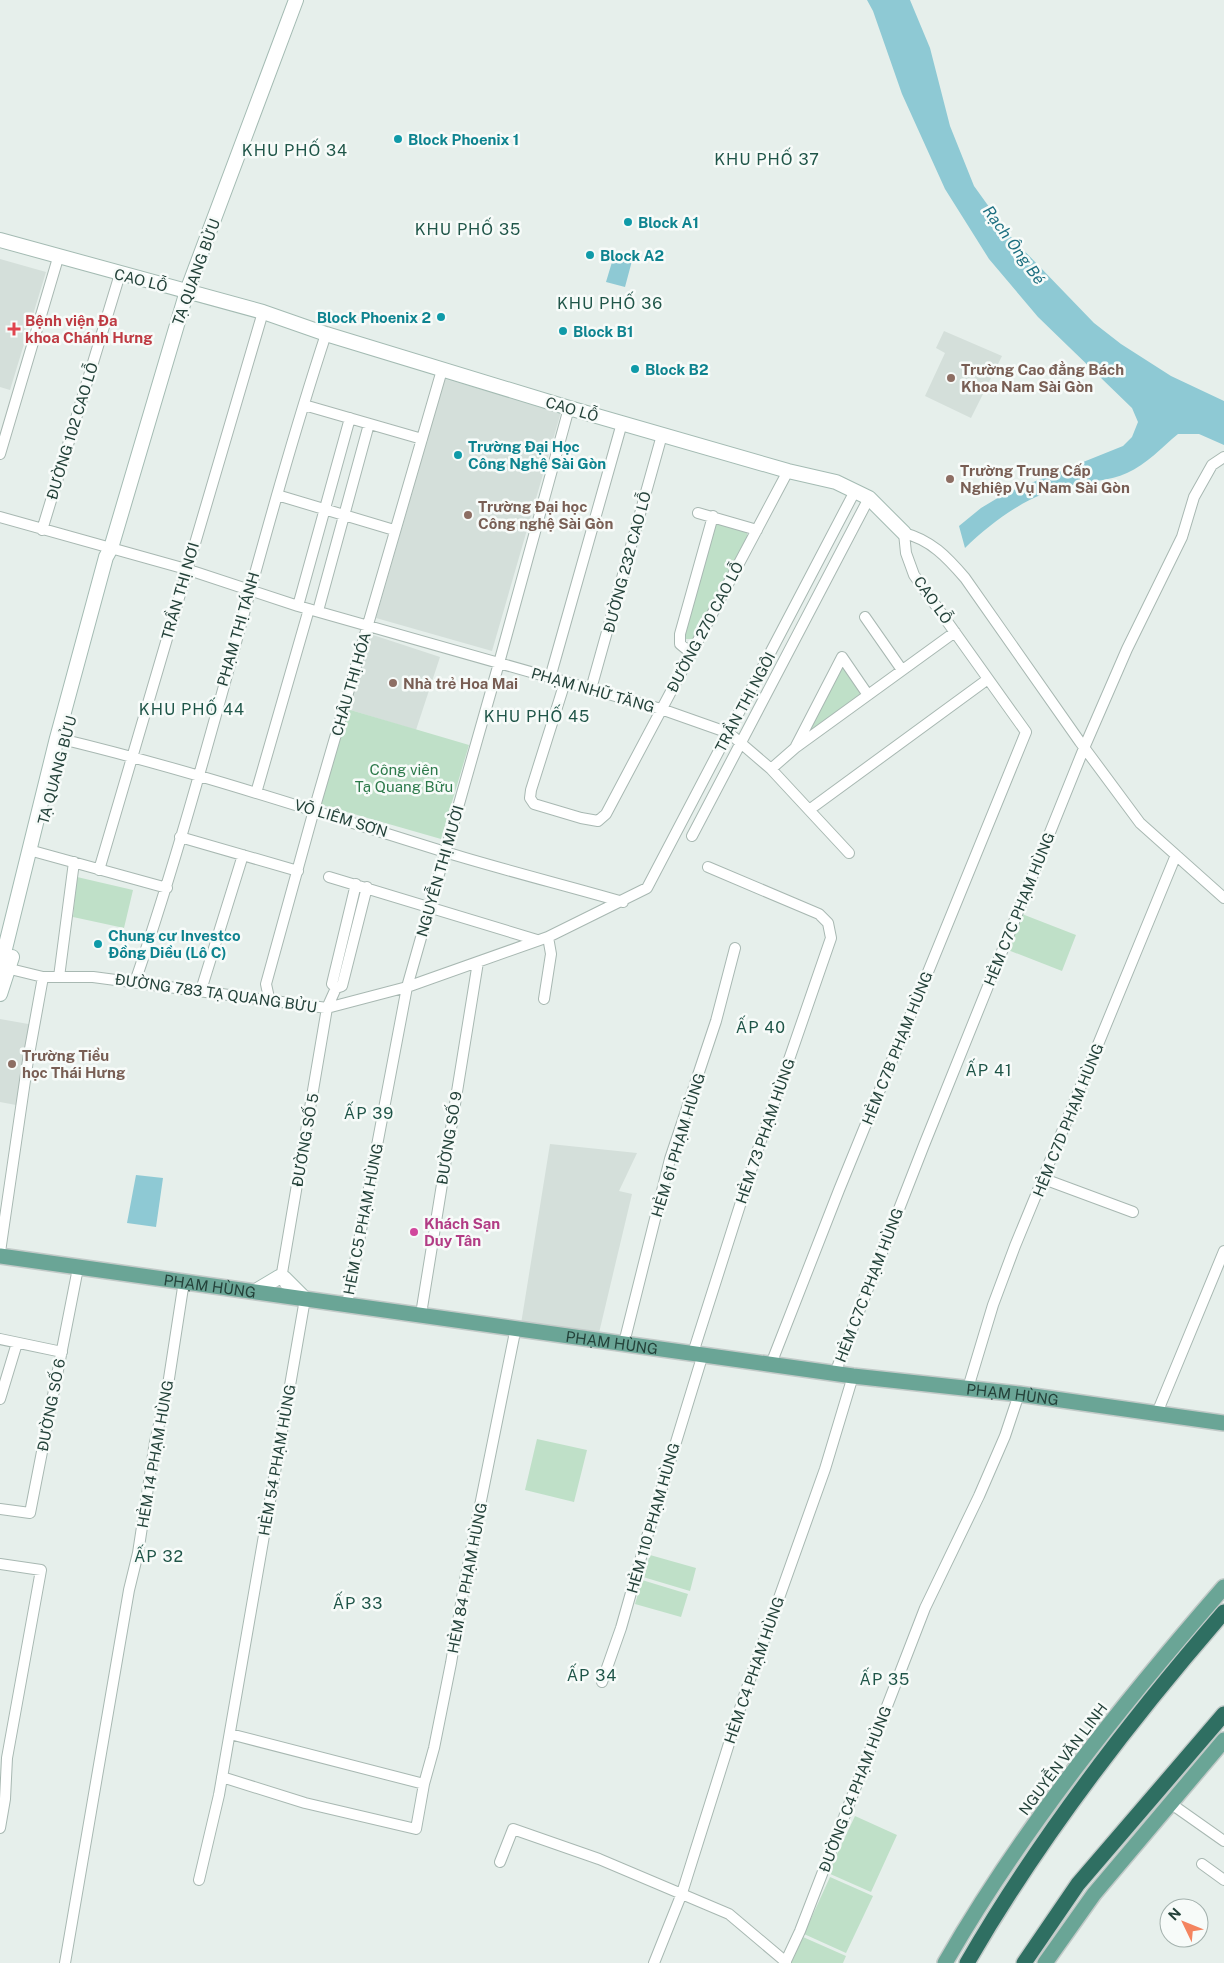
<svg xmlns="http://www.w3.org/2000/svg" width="1224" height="1963" font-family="'Public Sans',sans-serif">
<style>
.built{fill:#d4dfda}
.green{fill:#bfe0c8}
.water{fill:#8ec9d4}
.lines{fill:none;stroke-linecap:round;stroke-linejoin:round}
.street-casing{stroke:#a8b8b2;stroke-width:12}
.secondary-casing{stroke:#a4bbb3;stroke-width:16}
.primary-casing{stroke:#c2cac8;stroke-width:18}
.highway-casing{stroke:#c2cac8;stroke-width:18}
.street{stroke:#fff;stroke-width:10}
.secondary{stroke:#fff;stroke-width:14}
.primary{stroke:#6aa596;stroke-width:15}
.highway{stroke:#2f6f62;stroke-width:15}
.culture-dot{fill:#0f9aa8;stroke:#f7fbf9;stroke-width:2}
.health-dot{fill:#e0444e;stroke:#f7fbf9;stroke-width:2}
.education-dot{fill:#8d6e63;stroke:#f7fbf9;stroke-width:2}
.hotel-dot{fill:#d1479c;stroke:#f7fbf9;stroke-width:2}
.labels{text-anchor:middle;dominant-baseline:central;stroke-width:5;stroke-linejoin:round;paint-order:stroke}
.culture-label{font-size:15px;font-weight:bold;fill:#0d838f;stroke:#f7fbf9;text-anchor:start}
.street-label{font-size:15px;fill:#24423a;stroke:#f7fbf9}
.health-label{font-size:15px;font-weight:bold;fill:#be3a42;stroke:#f7fbf9;text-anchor:start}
.education-label{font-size:15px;font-weight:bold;fill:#785e54;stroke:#f7fbf9;text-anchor:start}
.park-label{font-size:15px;fill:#2d7a4b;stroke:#f7fbf9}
.hotel-label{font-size:15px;font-weight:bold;fill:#b23c85;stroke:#f7fbf9;text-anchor:start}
.neighbourhood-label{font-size:16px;letter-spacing:1px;fill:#1f5548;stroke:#f7fbf9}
.water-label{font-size:16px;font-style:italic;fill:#1c6f80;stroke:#f7fbf9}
</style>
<rect width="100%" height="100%" fill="#e6efeb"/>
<path class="built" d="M0,259L46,272L10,390L0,387Z
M944,331L1002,356L971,418L925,396L945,353L936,348Z
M445,379L561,412L492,651L376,618Z
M370,634L440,657L416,730L347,709Z
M0,1019L34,1025L16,1105L0,1102Z
M550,1144L637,1153L619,1191L632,1194L599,1333L521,1324Z"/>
<path class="green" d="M715,520L747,529V538L693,639H686L684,634Z
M842,660L864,694L807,735Z
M347,709L469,745L441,839L319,804Z
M77,877L133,890L124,928L73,917Z
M1022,914L1076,935L1062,971L1008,950Z
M537,1439L587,1450L574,1502L525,1490Z
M650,1555L696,1568L690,1591L643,1577Z
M642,1580L688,1594L681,1617L635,1604Z
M855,1816L897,1835L871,1892L828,1873Z
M830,1877L873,1896L846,1953L804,1934Z
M803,1937L846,1956L843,1963H791Z"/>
<path class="water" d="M867,0H910L930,48L950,126L974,186L1010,236L1094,323L1121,344L1171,376L1224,401V445L1199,434H1178C1162,447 1146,465 1127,473C1109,481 1091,481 1072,485C1030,494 996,518 965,548L959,526L981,508L1006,493L1123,446L1132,437L1138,422L1132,408L1038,317L989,259L945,189L902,94L873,11Z
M615,252L633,257L625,287L606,282Z
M136,1175L163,1178L156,1227L127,1223Z"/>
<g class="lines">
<defs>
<path id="street" d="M304,405L422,439
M0,454L58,258
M277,495L394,530
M698,513L757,530
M0,517L186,569L298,606L661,709L729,733L771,769L849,853
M42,530L120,274
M298,606L350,418
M318,611L369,424
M865,617L902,670
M691,653L680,644V634L713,516
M550,678L622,423
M565,682L531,790L530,798L534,804L581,818L598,821L606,814L788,471
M591,689L662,435
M57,738C188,769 316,812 445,852C504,870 564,885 623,902
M796,746L842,657L868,695
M771,769L795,748L955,632
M256,793L309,609
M809,810L988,679
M692,836L869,498
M180,837L298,871
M29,850L167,888
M99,870L263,312
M329,877L537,940
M2,967L43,977H93L327,1008L407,987L548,937L647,888L855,491
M59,977L74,862
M135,982C208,769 256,548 326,334
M336,988L342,986L367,887
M336,988L332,984L356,884
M201,990L243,855
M269,998L266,984L314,810L442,370
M544,999L551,954L548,937
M1044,1179L1133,1212
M0,1252L28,1060L43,977
M285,1284L282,1273L327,1008L336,988
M347,1304L407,987L499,663L569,408
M421,1314L478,962
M0,1339L62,1352
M624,1343L670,1159L716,1021L735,948
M693,1353L755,1158L831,938L828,923L819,914L708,867
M771,1364L839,1190L1026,732L914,575L906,553L904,533C931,540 947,557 965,578L1080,742L1140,823L1224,898
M835,1373L924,1145L1084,748L1127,649L1182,537L1194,497L1212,465L1224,457
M968,1388L993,1305L1015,1246L1176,855
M0,1399L17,1343
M1157,1413L1224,1251
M0,1509L30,1513L78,1268
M0,1564L41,1570L7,1758L5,1799L0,1828
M602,1682L621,1628L646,1540L703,1354
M230,1734L424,1784
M222,1777L305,1803L416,1829L424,1784L434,1748L451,1663L465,1580L516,1327
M1170,1803L1224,1841
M500,1862L513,1829L599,1859L729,1914L786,1962
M1202,1864L1224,1880
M199,1880L219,1795L305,1299
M65,1963L129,1590L138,1553L155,1442L168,1385L184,1281
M654,1963L682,1893L743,1699L825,1469L853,1376
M785,1963L800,1931L925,1608L979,1496L1005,1436L1019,1394"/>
<path id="secondary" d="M0,240L263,312L326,334L569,408L788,471L836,482L869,498L904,533
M0,969L57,738L106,557L111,548L187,291L296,0
M0,994L12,957
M284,1278L305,1299
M254,1292L279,1277"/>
<g id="primary">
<path id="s1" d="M0,1256L853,1376L1019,1394L1224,1423"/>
<path d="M945,1963C1022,1829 1123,1703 1224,1587"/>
<path d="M1045,1963L1094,1894L1224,1740"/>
</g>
<path id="highway" d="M967,1963C1038,1840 1131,1719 1224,1612
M1024,1963L1078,1884L1224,1714"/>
</defs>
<use href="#street" class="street-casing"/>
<use href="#secondary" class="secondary-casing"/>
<use href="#primary" class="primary-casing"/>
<use href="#highway" class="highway-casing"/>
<use href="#street" class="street"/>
<use href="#secondary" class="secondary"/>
<use href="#primary" class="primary"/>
<use href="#highway" class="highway"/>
</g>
<g class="culture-dot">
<circle cx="398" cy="139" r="5"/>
<circle cx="628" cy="222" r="5"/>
<circle cx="590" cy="255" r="5"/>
<circle cx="441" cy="317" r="5"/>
<circle cx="563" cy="331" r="5"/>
<circle cx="635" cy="369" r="5"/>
<circle cx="458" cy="455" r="5"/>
<circle cx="98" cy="944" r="5"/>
</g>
<path class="health-dot" d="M11.5 321.5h5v5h5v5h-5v5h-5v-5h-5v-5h5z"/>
<g class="education-dot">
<circle cx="951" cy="378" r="5"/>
<circle cx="950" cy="479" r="5"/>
<circle cx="468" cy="515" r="5"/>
<circle cx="393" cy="683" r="5"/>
<circle cx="12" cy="1064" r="5"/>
</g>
<circle class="hotel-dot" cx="414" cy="1232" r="5"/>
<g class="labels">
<g class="culture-label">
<text x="408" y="139">Block Phoenix 1</text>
<text x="638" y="222">Block A1</text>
<text x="600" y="255">Block A2</text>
<text x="431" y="317" text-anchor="end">Block Phoenix 2</text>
<text x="573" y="331">Block B1</text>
<text x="645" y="369">Block B2</text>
<text x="468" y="446">Trường Đại Học<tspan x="468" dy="17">Công Nghệ Sài Gòn</tspan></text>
<text x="108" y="935">Chung cư Investco<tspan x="108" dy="17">Đồng Diều (Lô C)</tspan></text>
</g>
<g class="street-label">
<text transform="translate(196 272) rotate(-70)">TẠ QUANG BỬU</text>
<text transform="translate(141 280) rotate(14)">CAO LỖ</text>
<text transform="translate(572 409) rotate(16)">CAO LỖ</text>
<text transform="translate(72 431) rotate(-73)">ĐƯỜNG 102 CAO LỖ</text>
<text transform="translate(627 562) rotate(-75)">ĐƯỜNG 232 CAO LỖ</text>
<text transform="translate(180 591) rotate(-74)">TRẦN THỊ NƠI</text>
<text transform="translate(933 600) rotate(55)">CAO LỖ</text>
<text transform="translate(705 627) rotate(-62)">ĐƯỜNG 270 CAO LỖ</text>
<text transform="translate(238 629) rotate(-74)">PHẠM THỊ TÁNH</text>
<text transform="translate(351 684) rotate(-74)">CHÂU THỊ HÓA</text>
<text transform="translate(593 690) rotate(16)">PHẠM NHỮ TĂNG</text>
<text transform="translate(745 702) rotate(-62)">TRẦN THỊ NGÔI</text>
<text transform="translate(57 770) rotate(-75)">TẠ QUANG BỬU</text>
<text transform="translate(341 818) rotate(17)">VÕ LIÊM SƠN</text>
<text transform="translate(440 871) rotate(-74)">NGUYỄN THỊ MƯỜI</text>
<text transform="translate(1019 909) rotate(-68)">HẺM C7C PHẠM HÙNG</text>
<text transform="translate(216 993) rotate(8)">ĐƯỜNG 783 TẠ QUANG BỬU</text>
<text transform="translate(897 1048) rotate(-68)">HẺM C7B PHẠM HÙNG</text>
<text transform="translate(1068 1120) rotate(-68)">HẺM C7D PHẠM HÙNG</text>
<text transform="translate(765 1131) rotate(-71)">HẺM 73 PHẠM HÙNG</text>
<text transform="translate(449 1138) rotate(-81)">ĐƯỜNG SỐ 9</text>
<text transform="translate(305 1140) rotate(-80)">ĐƯỜNG SỐ 5</text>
<text transform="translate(678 1145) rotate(-73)">HẺM 61 PHẠM HÙNG</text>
<text transform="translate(363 1219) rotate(-79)">HẺM C5 PHẠM HÙNG</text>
<text transform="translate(869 1285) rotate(-69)">HẺM C7C PHẠM HÙNG</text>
<text stroke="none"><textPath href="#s1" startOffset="212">PHẠM HÙNG</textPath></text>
<text stroke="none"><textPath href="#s1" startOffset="618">PHẠM HÙNG</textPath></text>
<text stroke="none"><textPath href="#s1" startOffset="1022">PHẠM HÙNG</textPath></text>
<text transform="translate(51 1405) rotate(-79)">ĐƯỜNG SỐ 6</text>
<text transform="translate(155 1454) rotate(-80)">HẺM 14 PHẠM HÙNG</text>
<text transform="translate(277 1460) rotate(-80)">HẺM 54 PHẠM HÙNG</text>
<text transform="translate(653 1518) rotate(-74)">HẺM 110 PHẠM HÙNG</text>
<text transform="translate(467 1578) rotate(-79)">HẺM 84 PHẠM HÙNG</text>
<text transform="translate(754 1670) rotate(-71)">HẺM C4 PHẠM HÙNG</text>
<text transform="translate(1063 1759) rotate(-53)">NGUYỄN VĂN LINH</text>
<text transform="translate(855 1789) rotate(-69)">ĐƯỜNG C4 PHẠM HỦNG</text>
</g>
<g class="health-label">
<text x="25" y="320">Bệnh viện Đa<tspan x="25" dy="17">khoa Chánh Hưng</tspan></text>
</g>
<g class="education-label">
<text x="961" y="369">Trường Cao đẳng Bách<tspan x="961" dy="17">Khoa Nam Sài Gòn</tspan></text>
<text x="960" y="470">Trường Trung Cấp<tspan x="960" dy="17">Nghiệp Vụ Nam Sài Gòn</tspan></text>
<text x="478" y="506">Trường Đại học<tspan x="478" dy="17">Công nghệ Sài Gòn</tspan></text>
<text x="403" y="683">Nhà trẻ Hoa Mai</text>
<text x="22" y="1055">Trường Tiểu<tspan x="22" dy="17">học Thái Hưng</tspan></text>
</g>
<g class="park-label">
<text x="404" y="769">Công viên<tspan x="404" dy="17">Tạ Quang Bữu</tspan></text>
</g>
<g class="hotel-label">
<text x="424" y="1223">Khách Sạn<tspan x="424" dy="17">Duy Tân</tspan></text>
</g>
<g class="neighbourhood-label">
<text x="295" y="150">KHU PHỐ 34</text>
<text x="767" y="159">KHU PHỐ 37</text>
<text x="468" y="229">KHU PHỐ 35</text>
<text x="610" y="303">KHU PHỐ 36</text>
<text x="192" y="709">KHU PHỐ 44</text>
<text x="537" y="716">KHU PHỐ 45</text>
<text x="761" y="1027">ẤP 40</text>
<text x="989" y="1070">ẤP 41</text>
<text x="369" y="1113">ẤP 39</text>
<text x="159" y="1556">ẤP 32</text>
<text x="358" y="1603">ẤP 33</text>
<text x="592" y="1675">ẤP 34</text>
<text x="885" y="1679">ẤP 35</text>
</g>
<g class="water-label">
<text transform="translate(1014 245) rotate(54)">Rạch Ông Bé</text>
</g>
</g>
<g transform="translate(1184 1923) rotate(313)"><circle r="24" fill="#f7fbf9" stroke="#a3b1ad"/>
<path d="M0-4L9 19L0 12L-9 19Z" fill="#f4845f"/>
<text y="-8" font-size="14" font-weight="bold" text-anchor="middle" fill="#24423a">N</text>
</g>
</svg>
